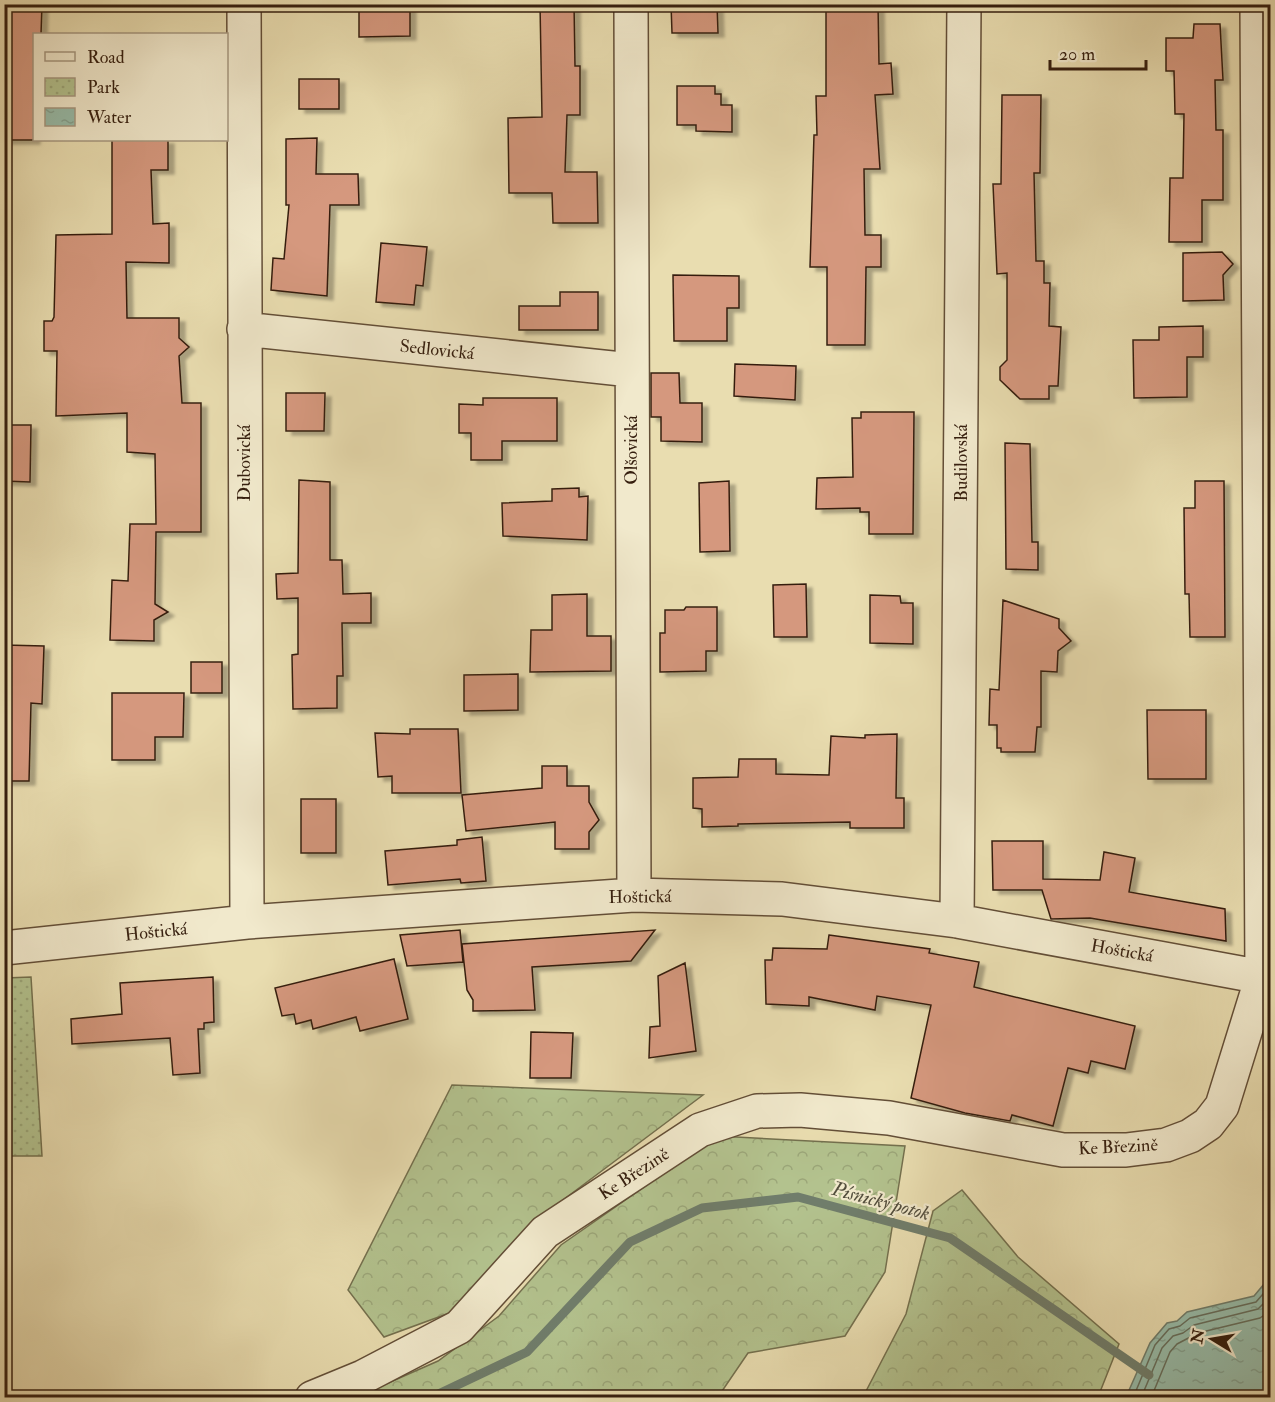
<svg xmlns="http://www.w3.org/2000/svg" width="1275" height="1402" font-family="'IM FELL Double Pica',serif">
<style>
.forest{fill:url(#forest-crowns);stroke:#74704e;stroke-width:1.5}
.park{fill:url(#park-dots);stroke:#74704e;stroke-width:1.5}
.water{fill:url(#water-ripples);stroke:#707d6b;stroke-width:1.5}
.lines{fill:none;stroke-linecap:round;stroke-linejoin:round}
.shore{stroke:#666e5c;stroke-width:1.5}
.stream{stroke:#707d6b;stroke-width:9}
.building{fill:#d5987e;stroke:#361f0f;stroke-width:1.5;filter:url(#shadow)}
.minor-casing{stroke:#634e37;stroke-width:36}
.minor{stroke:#f1e9cc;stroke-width:33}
.labels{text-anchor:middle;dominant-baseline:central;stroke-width:4.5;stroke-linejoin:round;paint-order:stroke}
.street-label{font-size:18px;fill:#361f0f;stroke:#f1e9cc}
.water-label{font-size:20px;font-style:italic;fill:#534e3d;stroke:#f1e9cc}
</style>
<defs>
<pattern id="forest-crowns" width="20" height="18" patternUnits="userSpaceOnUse" patternTransform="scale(1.5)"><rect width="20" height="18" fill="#b3c28e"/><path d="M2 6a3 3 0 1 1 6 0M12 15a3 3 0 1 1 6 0" fill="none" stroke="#9ba679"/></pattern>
<pattern id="park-dots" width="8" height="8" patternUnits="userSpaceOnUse" patternTransform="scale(1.5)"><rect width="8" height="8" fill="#b3c28e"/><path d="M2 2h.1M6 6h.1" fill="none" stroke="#9ba679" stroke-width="1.8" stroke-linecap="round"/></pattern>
<pattern id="water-ripples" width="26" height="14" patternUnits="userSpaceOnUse" patternTransform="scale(1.5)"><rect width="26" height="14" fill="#97bca9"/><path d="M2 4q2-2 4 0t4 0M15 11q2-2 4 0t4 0" fill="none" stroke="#83a190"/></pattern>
<filter id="shadow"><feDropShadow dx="6" dy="4" stdDeviation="1.5" flood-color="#0004"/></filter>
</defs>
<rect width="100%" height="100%" fill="#e9ddb0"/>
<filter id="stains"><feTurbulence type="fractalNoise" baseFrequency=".00333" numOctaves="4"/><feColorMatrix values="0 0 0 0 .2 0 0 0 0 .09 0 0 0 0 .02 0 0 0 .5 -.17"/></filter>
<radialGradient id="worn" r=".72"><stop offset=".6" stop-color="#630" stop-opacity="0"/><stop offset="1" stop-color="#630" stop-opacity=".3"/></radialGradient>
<path class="forest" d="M452,1085L703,1095L543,1215L455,1311L384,1337L348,1290Z
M717,1136L905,1146L885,1272L845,1336L748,1353L718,1397L354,1398L438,1361L499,1316L561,1245Z
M962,1190L1018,1257L1119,1344L1098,1397H863L906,1314L933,1211Z"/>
<path class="park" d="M31,977L42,1156H5V978Z"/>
<path class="water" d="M1269,1278L1270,1397H1126L1150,1343L1167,1323L1177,1321L1187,1312L1254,1296Z"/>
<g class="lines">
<path class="shore" d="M1133,1398L1155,1345L1169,1329L1180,1326L1190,1318L1256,1302L1270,1286
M1141,1398L1162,1348L1173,1336L1183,1333L1194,1325L1258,1309L1270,1297
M1151,1398L1170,1352L1177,1344L1198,1333L1260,1318L1270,1311"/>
<path class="stream" d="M430,1398L527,1352L630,1242L702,1208L798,1197L950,1238L1149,1375"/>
</g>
<path class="building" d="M4,4H42L41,34H34V140H4Z
M359,4H410V36L359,37Z
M540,4H574L575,66H580V115H567L565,172H597L598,223H553L552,193H509L508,118L542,117Z
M671,4H717L718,33H672Z
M826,4H878L879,64L891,63L893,94L875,95L880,169H864L865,235H881V267H866L865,345H827V267H810L814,135H817L816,96H826Z
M1194,24H1220L1223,80H1215L1216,130H1223V200H1202V242H1169L1170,178H1183L1184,114H1175L1174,71H1166V38H1193Z
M299,79H339V109H299Z
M677,86H715V94H721V105H732V132L696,131V125H677Z
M1002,95H1041L1040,173H1034L1036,261H1044V283H1050L1049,326L1061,327L1058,386H1049V399H1020L1000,380V367L1007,360V273L997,274L993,184H1001Z
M317,138L316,174H358L359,205H330L327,296L271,290L273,258L284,259L289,205H286V139Z
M112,140H168V170H151L153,224L169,223V263L126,262L127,318H179V338L189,347L179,356L182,403H201V532H156L155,604L168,612L154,620V641L110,640L112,580L128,581L130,524H156L155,454L127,452V413L56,416L57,351H44V321H52L54,317L56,235L112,234Z
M381,243L427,247L423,286L416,285L414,305L376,302Z
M1222,252L1233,264L1223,275L1224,300L1183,301V253Z
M673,275L739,276V308H727V341H674Z
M560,292H598V330H519V306H560Z
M1203,326V357H1187V397L1134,398L1133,340H1159V327Z
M735,364L796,366L795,400L734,396Z
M651,373H679L680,403H702V442L661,441V417H651Z
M286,393H325L324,431H286Z
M483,398H557V441H502V460H471V433H459V404L483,405Z
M861,412H914L913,534H869V512H860V508L816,509L817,478L853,477L852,418H861Z
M4,425H31L30,482L4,481Z
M1005,443L1030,444L1032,542H1038V570L1006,569Z
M299,480L330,482V560H342L343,594L371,593V623H342L343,676H337V708L293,709L292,655L298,654V598L277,599L276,574L298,573Z
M729,481L730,551L700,552L699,483Z
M1195,481H1224L1225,637H1190L1189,594H1185L1184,508H1195Z
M579,488V497L588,496L587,540L503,536L502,503L552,501V489Z
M806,584L807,637H774L773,585Z
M587,594V636H611V671L530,672L531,630H552V595Z
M870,595L900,596L901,603H913V644L870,643Z
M1003,600L1059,619V628L1071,641L1058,651L1057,672L1041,671V727H1037L1035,752H1001V748H997V725H989L990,689L999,690Z
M686,607H717V651H706V671L660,672V633H665V610H684Z
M4,645L44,646L42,704L31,703L29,781H4Z
M191,662H222V693H191Z
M518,674V710L464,711V675Z
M112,693H184L183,737H155V760H112Z
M1147,710H1206V779H1148Z
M410,729H458L461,793H392V776L378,777L375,733L410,734Z
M897,734L896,798H904V828H850V822L738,824V826L702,827V809L693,808V778L738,777L739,759H776V774L829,775L831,736L865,738V735Z
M542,766H567V786H589V802L599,820L589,832V849H555V822L466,831L462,795L542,788Z
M301,799H336V853H301Z
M482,837L486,881L461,883L460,879L388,885L385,851L457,845V840Z
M992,841H1043V879L1100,880L1104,852L1135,858L1129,892L1225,909L1226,941L1090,918L1051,919L1042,890H993Z
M460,930L463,962L407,966L400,935Z
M655,930L631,961L532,967L535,1010L473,1011V1000L467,990L462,944Z
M829,935L930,949L929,953L979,962L974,987L1135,1026L1125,1069L1091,1061L1088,1073L1068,1068L1053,1126L1012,1115L1010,1121L965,1113L911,1098L931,1005L877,996L875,1010L809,997V1006L766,1004L765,960H772L773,948L827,949Z
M394,959L408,1019L360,1031L356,1017L313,1029L311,1020L296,1024L294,1014L282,1016L275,988Z
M685,963L696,1051L649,1058L650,1027L660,1026L658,976Z
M213,977L214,1022L204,1023V1029H198L200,1073L173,1075L170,1038L72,1044L71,1019L122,1014L120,983Z
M531,1032L573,1033L571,1078H530Z"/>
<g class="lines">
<defs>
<path id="minor" d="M244,4L247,922
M631,4L634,895
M244,329L631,370
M957,921L964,4
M4,948L247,922L634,895L782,899L957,921L1262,977L1270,981
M312,1398L363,1377L459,1327L545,1232L700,1130L757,1111L800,1110L889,1118L1063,1150H1126L1166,1145L1190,1136L1208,1124L1222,1106L1262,977L1257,4"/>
</defs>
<use href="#minor" class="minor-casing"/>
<use href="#minor" class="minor"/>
</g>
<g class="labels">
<g class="street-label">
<text transform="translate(437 350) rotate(6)">Sedlovická</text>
<text transform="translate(631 450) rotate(-90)">Olšovická</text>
<text transform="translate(244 463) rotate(-90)">Dubovická</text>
<text transform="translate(961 463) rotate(-90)">Budilovská</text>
<text transform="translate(640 897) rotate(-1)">Hoštická</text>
<text transform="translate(156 932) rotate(-6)">Hoštická</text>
<text transform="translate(1122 951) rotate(10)">Hoštická</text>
<text transform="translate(1118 1147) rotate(-3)">Ke Březině</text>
<text transform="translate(634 1174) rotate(-33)">Ke Březině</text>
</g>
<g class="water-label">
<text transform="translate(881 1201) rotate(15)">Písnický potok</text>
</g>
</g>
<rect width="1275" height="1402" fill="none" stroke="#e9ddb0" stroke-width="24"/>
<rect x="6" y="6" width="1263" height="1390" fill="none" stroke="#361f0f" stroke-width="3"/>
<rect x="12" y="12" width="1251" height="1378" fill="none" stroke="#361f0f" stroke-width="1.5"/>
<rect x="33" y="33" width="195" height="108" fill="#f1e9cc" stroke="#a69880" stroke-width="1.5"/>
<rect x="45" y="52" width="30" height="9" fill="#f1e9cc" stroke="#a69880" stroke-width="1.5"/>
<text x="87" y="63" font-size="18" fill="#361f0f">Road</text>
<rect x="45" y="78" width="30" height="18" fill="url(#park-dots)" stroke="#a69880" stroke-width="1.5"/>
<text x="87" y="93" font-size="18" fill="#361f0f">Park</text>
<rect x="45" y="108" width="30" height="18" fill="url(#water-ripples)" stroke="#a69880" stroke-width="1.5"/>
<text x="87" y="123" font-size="18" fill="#361f0f">Water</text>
<g transform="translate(1212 1339) rotate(281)" stroke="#f1e9cc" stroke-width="4.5" paint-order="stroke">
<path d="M0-4.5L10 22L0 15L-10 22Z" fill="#361f0f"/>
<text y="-9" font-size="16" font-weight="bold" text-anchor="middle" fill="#361f0f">N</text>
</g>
<path d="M1050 60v9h96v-9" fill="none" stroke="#361f0f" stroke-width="3"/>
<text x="1059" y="60" font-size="18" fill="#361f0f" stroke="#f1e9cc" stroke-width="4.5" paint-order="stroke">20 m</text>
<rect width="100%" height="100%" filter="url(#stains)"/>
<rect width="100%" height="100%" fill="url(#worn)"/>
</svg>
